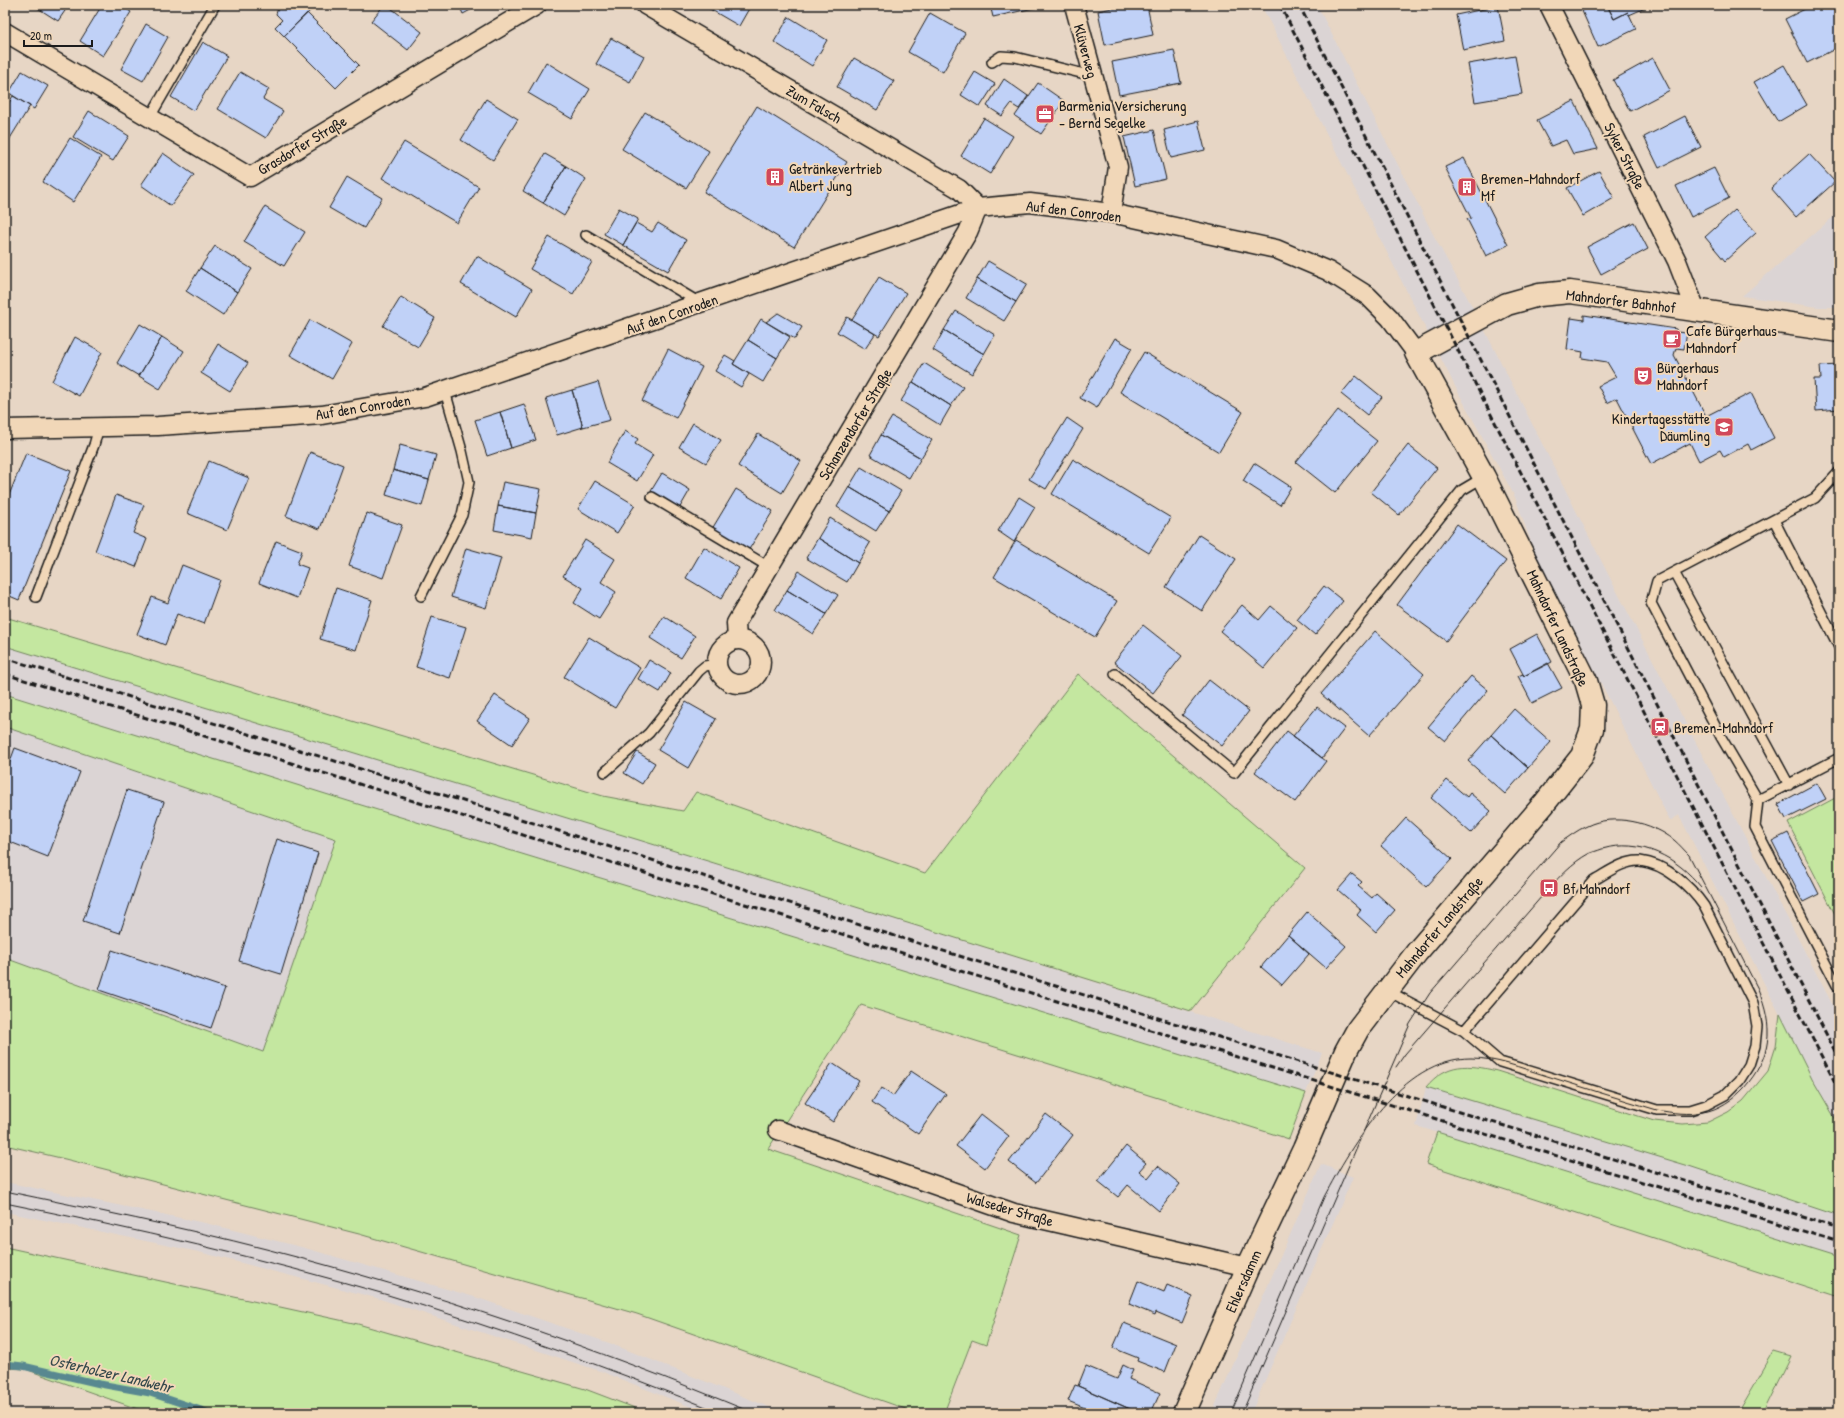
<svg xmlns="http://www.w3.org/2000/svg" width="1844" height="1418" font-family="'Patrick Hand',sans-serif">
<style>
.built{fill:#dbd4d4}
.green{fill:#c4e7a0;stroke:#70825e}
.lines{fill:none;stroke-linecap:round;stroke-linejoin:round}
.stream{stroke:#598890;stroke-width:7}
.building{fill:#c0d1f7;stroke:#1c1c1c}
.lane-casing{stroke:#1c1c1c;stroke-width:12}
.street-casing{stroke:#1c1c1c;stroke-width:21}
.secondary-casing{stroke:#1c1c1c;stroke-width:25}
.lane{stroke:#f1d7b8;stroke-width:9}
.street{stroke:#f1d7b8;stroke-width:18}
.secondary{stroke:#f1d7b8;stroke-width:22}
.tram{stroke:#1c1c1c;stroke-width:1}
.rail{stroke:#1c1c1c;stroke-width:3;stroke-dasharray:6 3;stroke-linecap:butt}
.labels{text-anchor:middle;dominant-baseline:central;stroke-width:4;stroke-linejoin:round;paint-order:stroke}
.street-label{font-size:15px;fill:#1c1c1c;stroke:#f1d7b8}
.poi-label{font-size:15px;fill:#1c1c1c;stroke:#f1d7b8;text-anchor:start}
.water-label{font-size:16px;font-style:italic;fill:#35494c;stroke:#f1d7b8}
</style>
<rect width="100%" height="100%" fill="#e7d6c5"/>
<filter id="ink" filterUnits="userSpaceOnUse"><feTurbulence type="fractalNoise" baseFrequency=".025" numOctaves="2"/><feDisplacementMap in="SourceGraphic" scale="8" xChannelSelector="R" yChannelSelector="G"/><feConvolveMatrix kernelMatrix="1 2 1 2 8 2 1 2 1" color-interpolation-filters="sRGB"/></filter>
<g filter="url(#ink)">
<path class="built" d="M1261,5H1317L1434,236L1479,319L1611,580L1839,1017V1125L1814,1082L1679,815L1670,821L1581,643L1538,562L1515,497L1458,392Z
M1839,212V307H1818L1742,296Z
M5,646L714,863L1322,1053L1306,1093L348,801L5,694Z
M5,727L336,839L263,1052L5,958Z
M1426,1087L1689,1166L1839,1216V1257L1416,1126Z
M1321,1164L1353,1177L1251,1413H1212Z
M5,1182L205,1223L305,1248L478,1298L612,1344L784,1413H706L603,1372L380,1299L199,1252L5,1212Z"/>
<path class="green" d="M5,617L603,796L683,811L696,792L925,873L1078,674L1305,868L1191,1011L714,863L5,646Z
M5,694L348,801L1306,1093L1289,1139L861,1005L768,1149L1021,1235L986,1345L972,1340L944,1413H917L637,1314L359,1234L65,1159L5,1145V958L263,1052L336,839L5,727Z
M1839,796V922L1788,823Z
M1780,1014L1814,1082L1839,1125V1216L1689,1166L1426,1087C1447,1062 1468,1064 1497,1071L1654,1121L1683,1124L1708,1122L1728,1112L1743,1101L1768,1071L1776,1046Z
M1437,1132L1839,1257V1298L1426,1164Z
M5,1247L358,1324L585,1389L648,1413H149L25,1369L5,1368Z
M1774,1351L1791,1356L1763,1413H1738Z"/>
<g class="lines">
<path class="stream" d="M5,1364L23,1366L100,1384L150,1393L210,1413"/>
</g>
<path class="building" d="M33,5H69L58,21Z
M102,5H120L131,12L103,56L80,41Z
M279,5H310L313,8L284,36L275,27L282,20L276,14Z
M384,5H387L422,32L408,50L371,21Z
M459,5H480L463,14Z
M703,5H751L739,26Z
M990,5H1043V6L993,17Z
M1126,5H1147L1153,35L1105,45L1098,11Z
M1595,5H1607L1614,19L1628,12L1636,29L1598,47L1582,11Z
M1607,5H1652L1629,15L1628,12L1614,19Z
M1813,5H1839V47L1807,63L1785,19Z
M1498,6L1505,41L1463,50L1456,15Z
M307,13L359,65L336,88L284,36Z
M930,13L965,33L943,72L908,52Z
M789,17L827,40L812,66L774,42Z
M146,24L168,37L143,81L121,69Z
M611,38L644,56L630,82L596,64Z
M203,42L227,56L194,111L171,97Z
M1174,50L1181,83L1119,95L1112,62Z
M1515,56L1522,94L1475,102L1468,64Z
M854,58L894,81L877,110L837,87Z
M1653,58L1670,90L1630,111L1613,80Z
M546,62L590,89L572,119L528,93Z
M1784,65L1807,105L1778,122L1754,82Z
M22,71L48,86L34,109L9,93Z
M240,72L269,89L263,99L283,111L266,138L218,109Z
M975,72L995,84L980,107L961,95Z
M1004,79L1028,96L1019,109L1011,104L1002,116L987,106Z
M1038,83L1064,101L1041,134L1015,116Z
M13,96L30,106L9,140L5,137V109Z
M486,99L518,119L493,160L461,140Z
M1574,101L1598,149L1573,154L1566,140L1551,146L1537,120Z
M757,106L847,162L794,247L704,192Z
M89,111L129,136L113,161L73,137Z
M645,112L709,151L686,188L622,149Z
M1685,116L1701,147L1659,168L1644,137Z
M984,118L1013,136L990,174L961,156Z
M1198,121L1205,150L1171,158L1164,130Z
M1154,130L1166,179L1135,186L1124,137Z
M70,138L101,157L73,202L43,182Z
M404,142L479,187L457,223L382,178Z
M163,153L194,175L171,206L141,185Z
M545,154L566,166L543,203L523,191Z
M1809,154L1835,182L1796,217L1771,188Z
M1464,158L1508,245L1486,256L1467,219L1471,218L1445,167Z
M566,166L586,179L564,216L543,203Z
M1714,168L1729,198L1691,217L1676,186Z
M1599,171L1614,198L1583,216L1567,188Z
M347,177L382,198L364,228L329,208Z
M265,207L305,232L284,266L244,242Z
M619,208L638,219L623,245L604,234Z
M1735,210L1756,233L1725,261L1705,237Z
M1634,222L1648,249L1601,274L1587,247Z
M636,223L652,232L658,223L686,240L668,271L623,245Z
M549,237L592,262L573,294L530,269Z
M215,246L252,269L237,292L200,268Z
M477,256L532,289L516,317L461,284Z
M988,261L1027,284L1016,302L977,279Z
M200,268L237,292L223,315L186,291Z
M879,277L906,293L879,336L852,320Z
M977,279L1016,302L1004,321L966,298Z
M401,297L435,318L418,347L383,326Z
M956,311L995,335L984,354L944,330Z
M778,313L802,327L795,339L766,322Z
M1584,315L1676,329V332L1687,333L1684,349L1676,348L1674,355L1706,416L1751,393L1774,438L1751,450L1748,444L1724,457L1720,450L1699,461L1690,443L1651,464L1617,398L1607,403L1598,386L1616,377L1607,362L1582,358L1583,352L1567,349L1571,318L1584,320Z
M847,317L875,334L865,349L837,332Z
M761,319L790,337L777,358L748,340Z
M310,320L352,344L332,379L290,355Z
M140,324L162,337L139,376L117,363Z
M944,330L984,354L972,374L933,350Z
M75,337L102,352L79,396L52,381Z
M162,337L184,351L160,389L139,376Z
M1115,338L1132,348L1097,408L1080,398Z
M748,340L777,358L763,382L733,364Z
M218,344L248,363L230,391L201,373Z
M668,349L702,367L676,418L642,401Z
M1144,352L1243,412L1219,452L1120,392Z
M725,355L735,361L733,364L749,374L741,387L715,371Z
M924,363L963,387L951,406L913,382Z
M1839,365V409L1816,411L1814,379H1821L1820,366Z
M1356,376L1382,397L1367,415L1341,394Z
M598,382L610,420L583,427L572,390Z
M913,382L951,406L940,425L901,401Z
M572,390L583,427L557,435L546,398Z
M524,404L536,440L511,448L500,412Z
M1338,410L1377,441L1335,493L1296,462Z
M500,412L511,448L487,456L475,420Z
M892,417L932,440L921,458L881,435Z
M1067,418L1083,429L1046,489L1029,479Z
M693,423L721,440L706,463L679,447Z
M625,431L638,439L635,444L653,455L637,481L607,463Z
M758,434L801,461L782,493L738,466Z
M881,435L921,458L909,478L870,455Z
M400,445L436,455L429,480L393,470Z
M1408,445L1437,468L1399,515L1371,492Z
M310,452L343,465L320,529L286,516Z
M26,453L71,471L19,600L5,594V505Z
M1073,459L1171,518L1149,553L1052,494Z
M209,461L249,478L227,530L187,513Z
M1254,463L1291,487L1280,505L1243,481Z
M861,467L901,491L889,511L849,487Z
M393,470L429,480L422,506L386,495Z
M662,473L690,490L679,509L651,491Z
M595,481L635,505L617,533L578,509Z
M503,482L541,489L536,513L498,506Z
M849,487L889,511L876,531L837,507Z
M736,489L773,511L748,551L712,529Z
M116,495L144,505L133,533L147,539L136,567L95,551Z
M1019,497L1035,507L1014,542L998,531Z
M498,506L536,513L532,537L494,530Z
M367,513L402,525L383,578L349,566Z
M830,518L870,543L858,563L818,538Z
M1457,524L1506,561L1446,641L1397,605Z
M1199,535L1236,559L1202,611L1166,587Z
M818,538L858,563L847,582L806,558Z
M585,540L615,559L601,582L616,592L599,619L574,603L583,588L563,576Z
M1016,540L1117,601L1095,637L994,577Z
M276,541L302,551L297,564L308,568L297,598L259,583Z
M704,547L739,568L721,599L686,578Z
M466,548L501,558L486,608L451,597Z
M182,565L220,580L204,624L177,614L165,645L137,634L152,597L168,603Z
M799,571L838,595L826,614L787,590Z
M1324,586L1343,601L1315,635L1297,620Z
M336,588L372,600L356,650L320,639Z
M787,590L826,614L813,634L775,610Z
M1242,605L1259,620L1271,606L1297,628L1264,668L1220,631Z
M664,616L695,636L681,658L650,638Z
M432,617L466,627L450,678L416,667Z
M1143,625L1182,656L1153,693L1114,662Z
M1375,631L1424,674L1369,736L1321,694Z
M1537,634L1552,662L1524,676L1510,649Z
M589,637L640,668L615,708L564,677Z
M649,660L671,673L660,692L638,679Z
M1548,663L1562,688L1532,703L1518,676L1523,674L1524,676Z
M1471,676L1488,690L1445,741L1428,727Z
M1209,680L1249,711L1222,746L1182,715Z
M495,695L530,718L512,745L477,721Z
M686,702L716,719L688,768L658,750Z
M1317,707L1345,728L1322,758L1293,736Z
M1514,709L1551,742L1528,768L1491,735Z
M1287,731L1326,761L1295,802L1255,772Z
M1491,735L1528,768L1505,794L1468,761Z
M15,748L80,772L48,857L5,840V775Z
M637,752L655,763L642,784L624,773Z
M1447,780L1467,797L1470,793L1491,811L1471,833L1431,798Z
M1817,783L1826,799L1786,819L1778,804Z
M127,790L164,802L120,933L83,921Z
M1406,818L1452,859L1426,887L1381,846Z
M1788,833L1819,894L1803,902L1772,841Z
M277,839L318,853L281,974L239,961Z
M1352,874L1362,882L1358,886L1372,898L1376,893L1395,910L1376,932L1357,915L1361,910L1338,890Z
M1307,912L1346,946L1326,968L1288,935Z
M1288,935L1309,954L1282,985L1261,967Z
M112,950L225,988L211,1028L99,990Z
M832,1063L859,1081L833,1122L805,1103Z
M911,1071L946,1094L918,1134L872,1102L881,1088L893,1096Z
M981,1114L1009,1136L985,1168L956,1146Z
M1046,1114L1073,1135L1036,1183L1009,1162Z
M1126,1146L1146,1163L1139,1171L1148,1178L1158,1166L1180,1184L1159,1211L1128,1185L1118,1197L1098,1181Z
M1138,1281L1164,1292L1167,1285L1193,1296L1182,1323L1156,1312L1155,1315L1129,1304Z
M1124,1323L1176,1344L1165,1372L1137,1361L1138,1358L1113,1348Z
M1123,1365L1133,1370L1129,1379L1160,1393L1151,1413H1139L1078,1386L1086,1366L1117,1379Z
M1075,1385L1078,1386L1139,1413H1097L1068,1401Z"/>
<g class="lines">
<defs>
<path id="lane" d="M992,62L1001,56L1015,57L1093,76
M150,117L215,5
M586,235L700,303
M1839,472L1815,498L1657,581L1651,603L1721,737L1758,800L1755,827L1839,989
M652,497L769,567
M1774,520L1839,647
M1674,572L1789,785
M421,596L462,515L469,482L462,451L445,391
M36,597L94,445L99,427
M1115,674L1234,773L1462,490L1484,477
M605,772L649,733L699,671L705,666L717,664
M1758,800L1839,758
M1388,991L1464,1031L1500,1062L1657,1110H1690L1706,1105L1725,1095L1739,1081L1749,1065L1755,1046L1757,1026L1753,1003L1704,906C1690,886 1666,864 1640,861C1624,860 1607,873 1594,880L1464,1031"/>
<path id="street" d="M645,5L959,189L978,208
M1074,5L1118,167L1111,213
M1549,5L1677,261L1696,310
M5,32L250,177L537,5
M5,429L158,426L322,415L425,397L978,208L1030,203L1111,213L1276,249L1328,271L1368,296L1390,318L1416,353
M737,640L736,623L968,232L978,208
M717 662a22 22 0 1 1 44 0a22 22 0 1 1-44 0Z
M778,1130L1014,1213L1248,1267"/>
<path id="secondary" d="M1184,1413L1248,1267L1304,1149L1346,1051L1358,1029L1417,952L1544,804L1582,756L1592,729L1593,705L1586,681L1484,477L1416,353L1507,304L1539,295L1570,292L1839,331"/>
</defs>
<use href="#lane" class="lane-casing"/>
<use href="#street" class="street-casing"/>
<use href="#secondary" class="secondary-casing"/>
<use href="#lane" class="lane"/>
<use href="#street" class="street"/>
<use href="#secondary" class="secondary"/>
<path class="tram" d="M1396,1067L1405,1054L1549,888C1561,875 1572,863 1588,854C1592,852 1597,851 1602,849C1641,838 1677,857 1701,887
M5,1191C92,1209 180,1227 266,1249C432,1292 595,1347 753,1413
M5,1203C134,1229 262,1258 388,1295C501,1329 612,1369 721,1413
M1231,1413L1324,1197C1352,1144 1402,1058 1471,1058C1496,1058 1521,1068 1544,1075C1582,1087 1620,1099 1657,1110C1673,1113 1687,1115 1703,1112C1718,1110 1734,1099 1744,1088C1772,1056 1774,1028 1758,989L1689,855C1684,850 1679,844 1674,840C1652,822 1613,813 1587,826C1577,830 1569,837 1561,842L1430,993L1410,1024L1242,1413"/>
<path class="rail" d="M1280,5L1839,1090
M1299,5L1839,1059
M5,658L1459,1112L1839,1228
M5,674L1459,1126L1839,1242"/>
</g>
</g>
<defs>
<symbol id="office-square" viewBox="-11 -11 22 22"><rect x="-9" y="-9" width="18" height="18" rx="4" fill="#d1495b" stroke="#f1d7b8"/><path d="M-6-3h4V-5.5h4V-3h4V5H-6ZM-1-4.5V-3h2v-1.5ZM-6 0V1H6V0Z" fill="#fff"/></symbol>
<symbol id="building-square" viewBox="-11 -11 22 22"><rect x="-9" y="-9" width="18" height="18" rx="4" fill="#d1495b" stroke="#f1d7b8"/><path d="M-4-6H4V6H1V3H-1V6H-4ZM-2.5-4.3h1.7v1.8h-1.7ZM.8-4.3h1.7v1.8H.8ZM-2.5-1h1.7V.8h-1.7ZM.8-1h1.7V.8H.8Z" fill="#fff"/></symbol>
<symbol id="cafe-square" viewBox="-11 -11 22 22"><rect x="-9" y="-9" width="18" height="18" rx="4" fill="#d1495b" stroke="#f1d7b8"/><path d="M-5.5-4.5H6V0H3Q3 3.5 0 3.5H-2.5Q-5.5 3.5-5.5 0ZM3-3.2v2h1.7v-2ZM-6 4.5H4V6H-6Z" fill="#fff"/></symbol>
<symbol id="theatre-square" viewBox="-11 -11 22 22"><rect x="-9" y="-9" width="18" height="18" rx="4" fill="#d1495b" stroke="#f1d7b8"/><path d="M-5-5.5Q0-4 5-5.5V0Q5 5 0 6Q-5 5-5 0ZM-3.3-2.5H-1v1.5H-3.3ZM1-2.5H3.3v1.5H1ZM-2.8 1Q0 5.5 2.8 1Z" fill="#fff"/></symbol>
<symbol id="school-square" viewBox="-11 -11 22 22"><rect x="-9" y="-9" width="18" height="18" rx="4" fill="#d1495b" stroke="#f1d7b8"/><path d="M0-5L7-2L0 1L-7-2ZM-4 1L0 2.5L4 1V4Q0 6-4 4Z" fill="#fff"/></symbol>
<symbol id="station-square" viewBox="-11 -11 22 22"><rect x="-9" y="-9" width="18" height="18" rx="4" fill="#d1495b" stroke="#f1d7b8"/><path d="M-3-6H3Q5-6 5-4V2Q5 4 3 4L4.5 6H3L1.5 4h-3L-3 6H-4.5L-3 4Q-5 4-5 2V-4Q-5-6-3-6ZM-3.5-4v3h7v-3ZM-3.5 1v1.5H-2V1ZM2 1v1.5H3.5V1Z" fill="#fff"/></symbol>
<symbol id="bus-square" viewBox="-11 -11 22 22"><rect x="-9" y="-9" width="18" height="18" rx="4" fill="#d1495b" stroke="#f1d7b8"/><path d="M-5-6H5V4H4V6H2V4H-2V6H-4V4H-5ZM-3.5-4V0h7V-4ZM-3.5 1.2v1.5H-2V1.2ZM2 1.2v1.5H3.5V1.2Z" fill="#fff"/></symbol>
</defs>
<g fill-rule="evenodd">
<use href="#office-square" x="1034" y="103" width="22" height="22"/>
<use href="#building-square" x="764" y="166" width="22" height="22"/>
<use href="#building-square" x="1456" y="176" width="22" height="22"/>
<use href="#cafe-square" x="1661" y="328" width="22" height="22"/>
<use href="#theatre-square" x="1632" y="365" width="22" height="22"/>
<use href="#school-square" x="1713" y="416" width="22" height="22"/>
<use href="#station-square" x="1649" y="716" width="22" height="22"/>
<use href="#bus-square" x="1538" y="877" width="22" height="22"/>
</g>
<g class="labels">
<g class="street-label">
<text transform="translate(1086 51) rotate(75)">Klüverweg</text>
<text transform="translate(814 104) rotate(30)">Zum Falsch</text>
<text transform="translate(302 145) rotate(-31)">Grasdorfer Straße</text>
<text transform="translate(1625 156) rotate(63)">Syker Straße</text>
<text transform="translate(1074 211) rotate(7)">Auf den Conroden</text>
<text transform="translate(1621 301) rotate(7)">Mahndorfer Bahnhof</text>
<text transform="translate(672 314) rotate(-19)">Auf den Conroden</text>
<text transform="translate(363 407) rotate(-9)">Auf den Conroden</text>
<text transform="translate(855 424) rotate(-59)">Schanzendorfer Straße</text>
<text transform="translate(1558 628) rotate(65)">Mahndorfer Landstraße</text>
<text transform="translate(1439 927) rotate(-50)">Mahndorfer Landstraße</text>
<text transform="translate(1010 1209) rotate(16)">Walseder Straße</text>
<text transform="translate(1243 1281) rotate(-66)">Ehlersdamm</text>
</g>
<g class="poi-label">
<text x="1059" y="105">Barmenia Versicherung<tspan x="1059" dy="17">- Bernd Segelke</tspan></text>
<text x="789" y="168">Getränkevertrieb<tspan x="789" dy="17">Albert Jung</tspan></text>
<text x="1481" y="178">Bremen-Mahndorf<tspan x="1481" dy="17">Mf</tspan></text>
<text x="1686" y="330">Cafe Bürgerhaus<tspan x="1686" dy="17">Mahndorf</tspan></text>
<text x="1657" y="367">Bürgerhaus<tspan x="1657" dy="17">Mahndorf</tspan></text>
<text x="1710" y="418" text-anchor="end">Kindertagesstätte<tspan x="1710" dy="17">Däumling</tspan></text>
<text x="1674" y="727">Bremen-Mahndorf</text>
<text x="1563" y="888">Bf Mahndorf</text>
</g>
<g class="water-label">
<text transform="translate(111 1373) rotate(13)">Osterholzer Landwehr</text>
</g>
</g>
<rect width="1844" height="1418" fill="none" stroke="#f1d7b8" stroke-width="20"/>
<rect x="10" y="10" width="1824" height="1398" fill="none" stroke="#1c1c1c" stroke-width="1.5" filter="url(#ink)"/>
<path d="M24 40v6h68v-6" fill="none" stroke="#1c1c1c" stroke-width="2"/>
<text x="30" y="40" font-size="12" fill="#1c1c1c" stroke="#f1d7b8" stroke-width="3" paint-order="stroke">20 m</text>
</svg>
